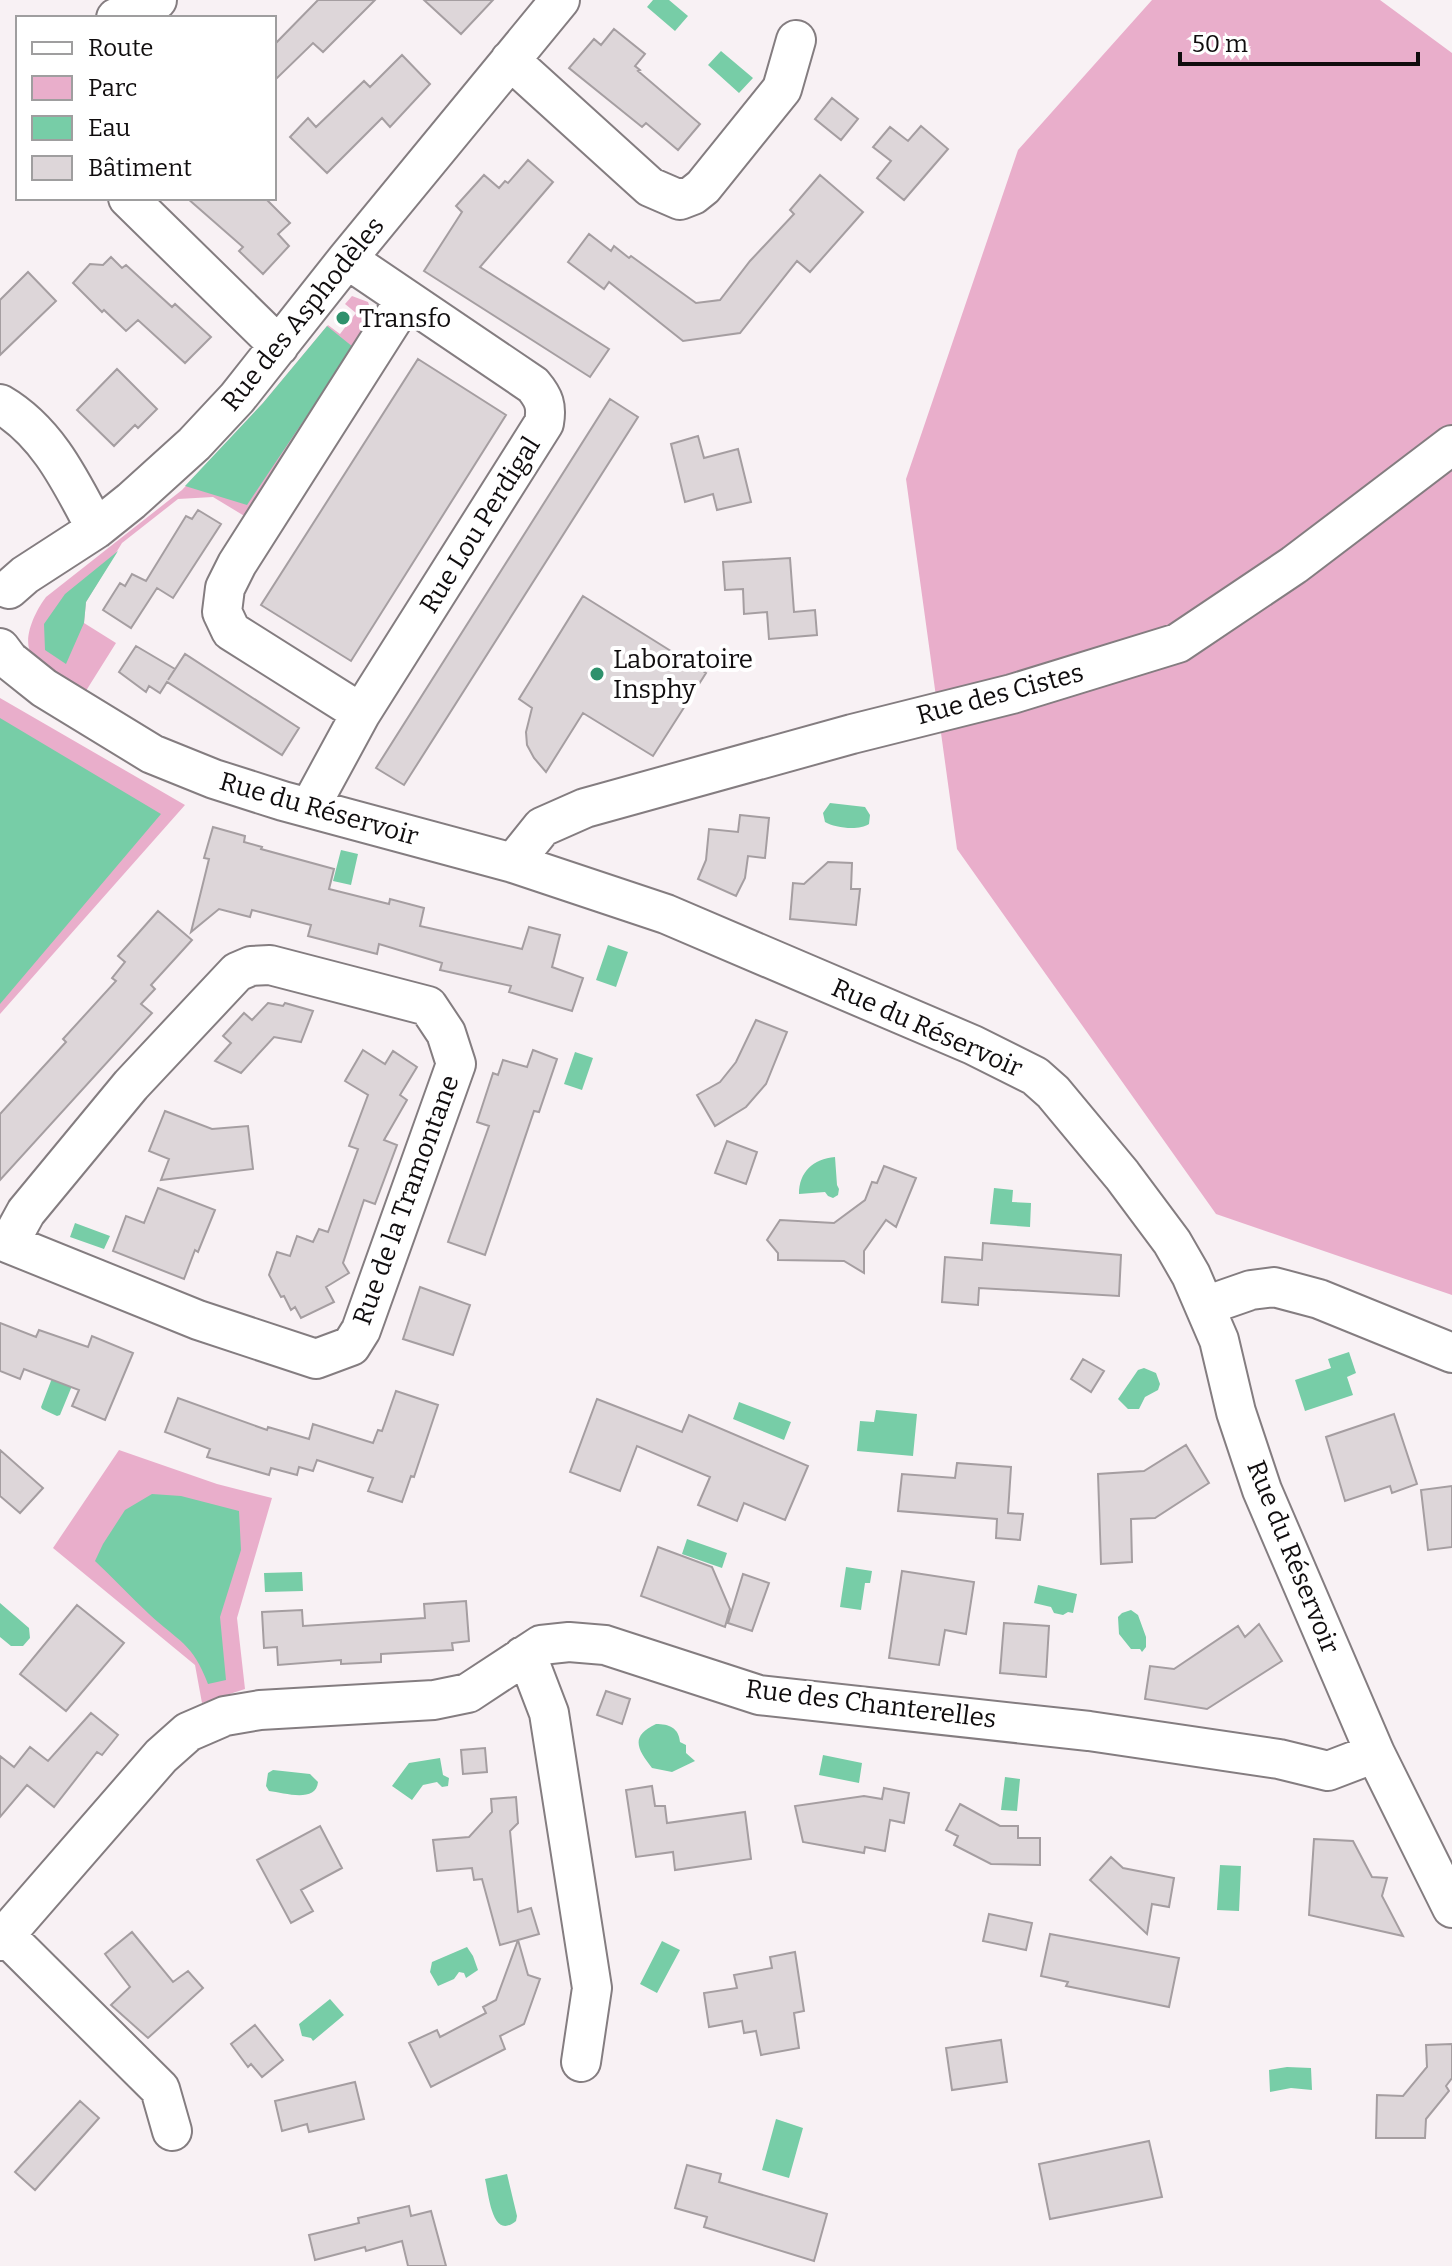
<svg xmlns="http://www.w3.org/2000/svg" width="1452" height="2266" font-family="Bitter,serif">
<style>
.green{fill:#e9aecb}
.water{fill:#77cda7}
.building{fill:#ddd6d9;stroke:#a59ea1;stroke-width:2}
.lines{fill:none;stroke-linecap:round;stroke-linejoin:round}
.minor-casing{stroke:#847d80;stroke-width:42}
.minor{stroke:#fff;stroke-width:38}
.poi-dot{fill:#2e916c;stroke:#fff;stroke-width:3}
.labels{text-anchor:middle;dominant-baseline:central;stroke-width:8;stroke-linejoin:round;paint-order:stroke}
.street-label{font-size:26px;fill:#100d0e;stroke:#fff}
.poi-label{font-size:26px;fill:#100d0e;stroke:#fff;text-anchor:start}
</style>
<rect width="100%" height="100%" fill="#f8f1f4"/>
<path class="green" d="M1152,0H1380L1452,53V1295L1216,1214L957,849L906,479L1018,150Z
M352,296L368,302L375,322L251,520L213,497L178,499L122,543L86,602L84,623L116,643L84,694C73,685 41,666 33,656C20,641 36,610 46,597L182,490L263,403L328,325L340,334L356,313L345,304Z
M0,698L185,805L0,1014Z
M119,1450L217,1484L272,1498L237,1618L245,1689L202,1703L195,1665L53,1548Z"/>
<path class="water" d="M653,0H669L688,16L675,31L647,7Z
M721,51L753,78L739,93L708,65Z
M327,326L353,347L247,505L185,486L263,403Z
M118,551L86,602L84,623L66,664L45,650L44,624L65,594Z
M0,718L161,814L0,1004Z
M830,803L865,807L870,815L869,824C859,831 835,828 825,822L823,813Z
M341,850L358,854L351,885L333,881Z
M608,945L628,952L616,987L596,980Z
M575,1052L593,1058L582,1090L564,1084Z
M835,1157L837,1185L839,1189L838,1195L833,1198L828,1196L825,1192L799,1194C799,1172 813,1159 835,1157Z
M994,1188L1013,1190L1012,1202L1031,1203L1030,1227L990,1224Z
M75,1223L110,1236L104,1249L70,1237Z
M1349,1352L1356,1373L1347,1377L1353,1395L1305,1411L1295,1380L1331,1368L1328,1359Z
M1144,1368L1156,1373L1160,1384L1158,1390L1145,1397L1139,1409H1128L1118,1399L1138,1370Z
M54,1373L74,1381L60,1415L57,1416L42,1409L41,1407Z
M739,1402L791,1422L784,1440L733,1419Z
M876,1410L917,1414L913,1456L857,1451L860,1421L874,1422Z
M152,1494L181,1496L239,1511L241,1550L220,1617L226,1680L208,1684C192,1642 179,1642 149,1614C131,1597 113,1578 95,1561L103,1544L125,1510Z
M687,1539L727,1553L722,1568L682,1554Z
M846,1567L872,1571L870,1583H865L861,1610L840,1607Z
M302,1572L303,1591L265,1592L264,1573Z
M1038,1585L1077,1594L1073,1613L1068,1612L1063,1615L1054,1613L1051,1607L1034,1603Z
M0,1603L29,1628L30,1638L23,1646H11L0,1637Z
M1131,1610L1138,1615L1146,1637V1647L1142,1652L1140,1649H1131L1119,1634L1118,1617L1122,1613Z
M656,1724C669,1724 679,1728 680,1742L686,1745V1753L695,1761L672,1772L652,1768C637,1749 630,1736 656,1724Z
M823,1755L862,1763L859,1783L819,1775Z
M440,1758L443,1775L449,1778L448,1786L442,1787L437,1782L423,1785L412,1800L392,1786L409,1763Z
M273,1770L310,1774L318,1782C316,1803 285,1793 269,1791L266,1786L268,1773Z
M1005,1777L1020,1779L1017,1811L1001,1810Z
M1220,1865L1241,1866L1239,1911L1217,1910Z
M662,1941L680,1950L657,1993L640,1984Z
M467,1947L473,1956L478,1970L466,1978L464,1973L459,1972L454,1979L438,1986L430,1972L432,1962Z
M330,1999L344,2015L313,2041L311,2038L302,2036L299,2024Z
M1287,2067L1311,2068L1312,2090L1291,2088L1270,2092L1269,2070Z
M776,2119L803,2128L789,2178L762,2170Z
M507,2174L517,2216L516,2221C492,2241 489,2195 485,2179Z"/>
<path class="building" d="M318,0H375L323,52L313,43L274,81V45Z
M424,0H493L461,34Z
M614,29L645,54L635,66L640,70L638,71L700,124L678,150L646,123L642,127L569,68L594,39L601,45Z
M402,55L430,84L390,127L382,118L327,173L290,137L308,118L316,127L364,81L370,87Z
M832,98L858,119L841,140L815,119Z
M921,126L948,149L904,200L877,178L891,161L873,147L890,127L908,141Z
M528,160L553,182L480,267L609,349L590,377L424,271L462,212L456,206L484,175L499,188L505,181L508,183Z
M820,175L863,212L810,272L797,261L740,333L683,341L609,282L604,289L568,262L589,234L611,251L614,246L629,258L631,256L696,303L720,300L750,261L794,214L790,210Z
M187,198H265L290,223L278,234L289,246L263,274L239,251L243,247Z
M111,257L122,268L126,265L172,307L175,304L211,337L185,363L138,320L126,331L104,310L102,312L73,283L90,264L103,265Z
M28,272L56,301L0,355V300Z
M418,359L506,415L351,661L261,605Z
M117,369L157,409L138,428L135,425L114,446L77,410Z
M610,399L638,417L404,785L376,768Z
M698,436L704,458L738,449L751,502L717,510L713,494L685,502L671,444Z
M198,510L221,524L173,598L157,588L131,628L103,610L120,583L125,586L132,574L146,581L186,516L192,519Z
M790,558L794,612L815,610L817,635L769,639L767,612L744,614L743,589L725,590L723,562Z
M583,596L706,673L653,756L583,713L546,772L534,758L527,745L526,732L532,708L519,699Z
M136,646L175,669L168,680L185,654L299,728L282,755L167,682L160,693L149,686L146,692L119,672Z
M740,815L769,818L765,858L748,856L745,878L736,896L698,879L706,860L709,829L738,832Z
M213,827L245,836L244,842L262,847L261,849L334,869L329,889L389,904L390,899L424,908L420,926L522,949L529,927L560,935L552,967L583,978L572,1011L509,992L511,986L440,970L442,963L379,944L377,954L308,936L311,925L252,910L250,917L219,909L191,932L209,859L204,858Z
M828,862L852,863L851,889H860L856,925L790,919L793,883L804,884Z
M158,911L192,940L151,985L155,989L141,1004L152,1013L0,1180V1114L66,1042L63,1039L116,981L112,978L125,962L118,956Z
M268,1003L283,1006L285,1003L313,1011L301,1042L274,1037L241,1073L215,1061L231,1043L223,1036L244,1013L252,1020Z
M756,1020L787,1032L766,1084L746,1107L715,1126L697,1095L720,1082L736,1062Z
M363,1050L385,1064L393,1051L417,1067L400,1095L407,1100L384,1140L397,1145L375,1204L364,1200L343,1263L349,1273L326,1287L334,1302L301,1318L295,1307L291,1310L284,1296L281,1297L269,1275L277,1252L290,1256L297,1236L313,1242L319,1229L328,1232L358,1149L349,1146L368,1095L345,1081Z
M533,1050L557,1059L539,1112L534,1111L485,1255L448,1242L489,1126L477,1122L493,1073L498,1075L503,1060L527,1067Z
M165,1111L212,1129L248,1126L253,1169L161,1180L169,1159L149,1151Z
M727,1141L757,1152L746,1184L715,1173Z
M884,1166L916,1178L896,1227L886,1220L864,1251V1273L844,1261L778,1260V1253L767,1240L780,1220L834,1223L865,1200L872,1182L877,1183Z
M158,1188L215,1210L198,1252L195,1250L184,1279L113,1251L126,1216L144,1223Z
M983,1243L1121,1255L1119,1296L979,1288L978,1305L942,1302L945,1257L982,1260Z
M420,1287L470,1305L453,1355L403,1339Z
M0,1323L36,1337L39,1330L88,1347L92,1336L133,1353L105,1420L72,1406L79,1390L24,1369L20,1379L0,1371Z
M1083,1359L1104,1371L1091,1392L1071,1379Z
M396,1391L438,1405L414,1477L411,1476L402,1502L368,1491L373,1478L317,1460L313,1471L299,1467L297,1475L271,1468L269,1475L207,1457L210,1449L165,1432L178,1398L267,1430L268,1427L309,1439L313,1424L373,1443L378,1430L382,1431Z
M597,1399L682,1432L689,1415L808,1466L785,1520L744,1503L737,1521L698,1505L710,1477L637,1446L620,1491L570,1472Z
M1394,1414L1417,1484L1392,1493L1390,1486L1345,1501L1326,1437Z
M1186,1445L1209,1483L1155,1518L1131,1519L1132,1562L1101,1564L1098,1474L1144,1471Z
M0,1450L43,1488L20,1513L0,1496Z
M957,1463L1011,1467L1008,1513L1023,1514L1020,1540L996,1538L997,1519L898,1511L902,1474L955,1478Z
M1452,1486V1547L1428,1550L1421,1490Z
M658,1547L712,1567L730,1609L725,1627L641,1596Z
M902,1571L974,1582L966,1634L945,1630L939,1665L889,1658Z
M743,1574L769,1583L752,1631L728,1623Z
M466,1601L469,1641L452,1643L453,1650L381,1654V1662L341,1664V1660L278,1665L277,1647L264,1648L262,1612L302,1610L303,1626L425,1618L424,1604Z
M77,1605L124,1643L66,1711L20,1674Z
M1004,1623L1049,1626L1046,1677L1000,1673Z
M1259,1624L1282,1661L1207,1709L1145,1699L1150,1666L1174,1669L1238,1626L1245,1637Z
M606,1691L630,1699L622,1724L597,1715Z
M91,1713L118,1735L102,1755L97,1752L54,1807L27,1785L0,1817V1756L14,1767L30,1747L48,1761Z
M485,1748L487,1772L463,1774L461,1750Z
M652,1786L655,1806H665L667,1823L745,1812L751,1859L675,1870L673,1852L636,1857L626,1790Z
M884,1788L909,1793L904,1823L890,1820L885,1851L865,1847L864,1853L803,1842L795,1806L864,1796L882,1799Z
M516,1797L518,1823L510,1831L518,1912L531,1908L539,1934L518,1940L528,1975L540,1979L524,2024L500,2036L505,2049L431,2087L409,2043L437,2030L440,2037L486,2013L483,2007L496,2000L518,1940L500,1945L482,1879L474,1880L472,1868L437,1871L433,1840L469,1837L492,1812L491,1799Z
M960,1804L1000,1826H1018V1838H1040V1865L991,1864L954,1845L958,1836L946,1830Z
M320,1826L342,1868L301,1890L313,1911L291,1923L257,1860Z
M1314,1839L1353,1841L1372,1877L1387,1878L1382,1896L1403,1936L1309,1915Z
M1111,1857L1123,1868L1174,1878L1169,1907L1152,1904L1147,1934L1090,1880Z
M989,1914L1032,1923L1026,1950L983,1941Z
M132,1932L173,1982L188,1971L203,1988L148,2038L111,2005L130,1987L105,1954Z
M1050,1934L1179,1958L1169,2007L1066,1986L1068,1982L1041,1976Z
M795,1952L804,2011L794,2013L799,2048L761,2055L756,2031L744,2033L742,2021L709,2027L704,1993L737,1988L734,1975L772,1968L770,1957Z
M255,2025L283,2060L262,2077L251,2064L248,2067L231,2044Z
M1001,2040L1007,2082L952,2090L946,2048Z
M1452,2044V2078L1446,2086L1449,2091L1426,2119L1425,2138H1376L1377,2095L1403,2096L1427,2067L1426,2045Z
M355,2082L364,2119L309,2132L307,2124L282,2131L275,2101Z
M80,2101L99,2118L35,2190L15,2172Z
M1149,2141L1162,2197L1050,2219L1039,2164Z
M687,2165L721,2174L719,2182L827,2214L814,2261L704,2227L707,2217L675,2208Z
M409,2206L411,2216L431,2211L446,2266H408L402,2241L366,2251L365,2247L315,2260L309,2235L359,2223L358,2218Z"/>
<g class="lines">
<defs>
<path id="minor" d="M116,18L157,0
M510,60L650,187L680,200L693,195L703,187L782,89L796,40
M128,198L279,346
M0,404C48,432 71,482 96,529
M9,589L25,575L96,529L131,501L194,444L237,398L347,259L560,0
M0,648L9,660L44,688L152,754L214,779L283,801L513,863L666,914L973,1045L1035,1076L1053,1092L1122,1175L1172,1242L1191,1275L1219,1340L1236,1412L1262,1490L1375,1753L1452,1908
M361,713L231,631L222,612L225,588L237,564L405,300
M312,808L317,794L361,713L544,423C547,406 544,398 533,385L347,259
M513,863L542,827L585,808L852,734L1012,694L1178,643L1294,565L1452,445
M0,1240L198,1320L316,1359L351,1346L361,1330L456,1064L446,1033L428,1006L270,965L251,966L237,972L131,1085L26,1212L9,1243
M1205,1306L1251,1290L1274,1287L1319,1299L1452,1353
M523,1656L531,1666L549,1713L592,1988L581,2062
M5,1935L160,2089L172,2131
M0,1941L161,1756L188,1732L225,1716L260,1710L434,1700L468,1693L541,1645L569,1642L605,1645L759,1695L1089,1731L1279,1759L1328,1771L1375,1753"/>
</defs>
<use href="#minor" class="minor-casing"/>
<use href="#minor" class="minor"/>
</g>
<g class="poi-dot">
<circle cx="343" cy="318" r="8"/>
<circle cx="597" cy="674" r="8"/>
</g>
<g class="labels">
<g class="street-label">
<text transform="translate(303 314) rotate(-51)">Rue des Asphodèles</text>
<text transform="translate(480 525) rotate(-58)">Rue Lou Perdigal</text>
<text transform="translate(1000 694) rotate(-15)">Rue des Cistes</text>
<text transform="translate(319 809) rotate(16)">Rue du Réservoir</text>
<text transform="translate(927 1028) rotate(24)">Rue du Réservoir</text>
<text transform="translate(406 1200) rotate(-70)">Rue de la Tramontane</text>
<text transform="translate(1293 1557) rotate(68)">Rue du Réservoir</text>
<text transform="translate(871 1704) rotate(7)">Rue des Chanterelles</text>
</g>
<g class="poi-label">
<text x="359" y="318">Transfo</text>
<text x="613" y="659">Laboratoire<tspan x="613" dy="30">Insphy</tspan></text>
</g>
</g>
<rect x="16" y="16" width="260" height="184" fill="#ffffff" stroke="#9f9e9f" stroke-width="2"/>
<rect x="32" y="42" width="40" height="12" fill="#ffffff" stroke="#9f9e9f" stroke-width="2"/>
<text x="88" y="56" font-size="24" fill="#100d0e">Route</text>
<rect x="32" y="76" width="40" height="24" fill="#e9aecb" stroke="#9f9e9f" stroke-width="2"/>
<text x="88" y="96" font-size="24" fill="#100d0e">Parc</text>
<rect x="32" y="116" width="40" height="24" fill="#77cda7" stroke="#9f9e9f" stroke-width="2"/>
<text x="88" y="136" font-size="24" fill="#100d0e">Eau</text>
<rect x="32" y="156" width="40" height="24" fill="#ddd6d9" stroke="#9f9e9f" stroke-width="2"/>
<text x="88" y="176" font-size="24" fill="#100d0e">Bâtiment</text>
<path d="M1180 52v12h238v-12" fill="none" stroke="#100d0e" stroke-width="4"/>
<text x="1192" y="52" font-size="24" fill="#100d0e" stroke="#ffffff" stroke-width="6" paint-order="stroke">50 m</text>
</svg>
